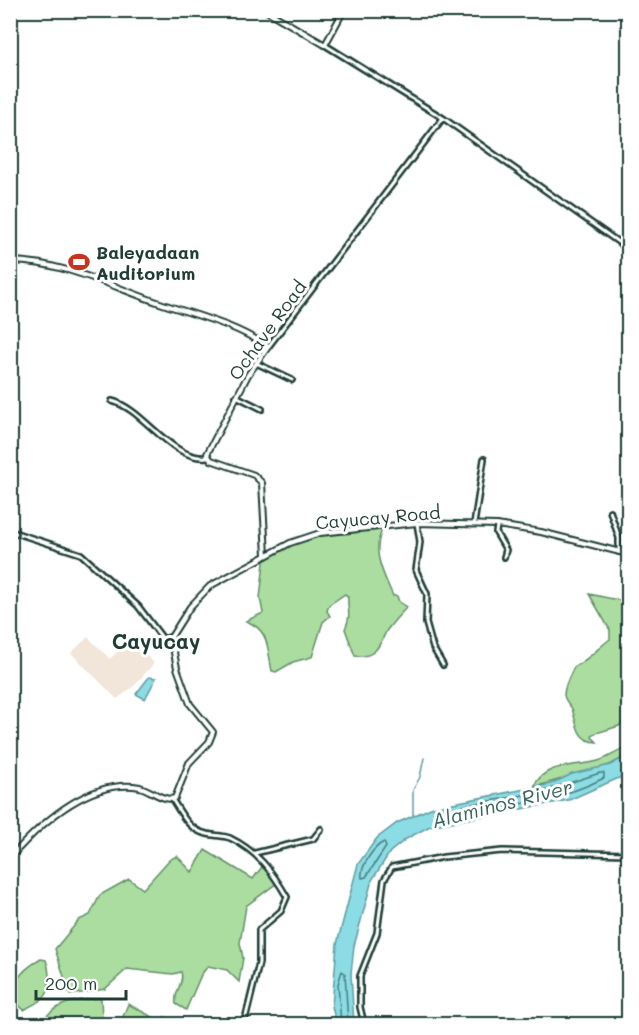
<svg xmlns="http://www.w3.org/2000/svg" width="639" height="1035" font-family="Mali,sans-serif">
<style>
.built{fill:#f2e5da}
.green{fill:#aadd9f;stroke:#648d6a;stroke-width:1.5}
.water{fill:#8bdce5;stroke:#609c9e;stroke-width:1.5}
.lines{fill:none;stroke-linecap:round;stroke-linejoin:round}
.shore{stroke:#4a7d7b;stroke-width:1.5}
.stream{stroke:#609c9e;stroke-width:1.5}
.minor-casing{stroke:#1f3d34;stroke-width:8}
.tertiary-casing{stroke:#1f3d34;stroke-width:8}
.minor{stroke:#fff;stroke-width:3}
.tertiary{stroke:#fff;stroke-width:4}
.labels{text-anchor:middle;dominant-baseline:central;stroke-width:6;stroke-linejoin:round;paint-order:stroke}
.poi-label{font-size:18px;font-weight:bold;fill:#1f3d34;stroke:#fff;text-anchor:start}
.street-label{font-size:18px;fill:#1f3d34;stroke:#fff}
.water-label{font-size:20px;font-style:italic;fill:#3a6560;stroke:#fff}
.quarter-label{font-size:21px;font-weight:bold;fill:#1f3d34;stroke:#fff}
</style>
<rect width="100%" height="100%" fill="#fff"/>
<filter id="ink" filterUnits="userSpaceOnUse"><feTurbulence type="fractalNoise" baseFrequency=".0167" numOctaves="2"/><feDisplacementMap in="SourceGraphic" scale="12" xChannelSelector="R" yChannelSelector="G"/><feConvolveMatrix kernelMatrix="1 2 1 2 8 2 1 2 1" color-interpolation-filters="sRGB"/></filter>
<g filter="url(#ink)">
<path class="built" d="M88,637L110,659L130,639L154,663L134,686L117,699L71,653Z"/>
<path class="green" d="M384,526C370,551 383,573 393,596H397L399,602L407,607C400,614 393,622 387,630C379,645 377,658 355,656L345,629C352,613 347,612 348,597L345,594L329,605L327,611L330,616L323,622L312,657L293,662L276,672L272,671C267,649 270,630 246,621L263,613L260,598L264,563L262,556C303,532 337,530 384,526Z
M589,594L628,602V716L619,726L593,734L592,737L597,742C579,742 577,727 573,712C572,705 565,703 564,695C564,686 570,675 574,667C588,660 597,649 610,639V630Z
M628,746V755L610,765L534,787C543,762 577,767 598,761C609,758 618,751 628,746Z
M205,850L253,879L264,864L277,883L246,906L240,943L243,958L239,982L227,970L208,966L201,975L186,1010L176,1004C173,992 185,983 181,972L173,974L127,969L105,989L70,995L55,949L79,920L90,915L100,895L129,879L143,889L169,860L177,856L192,872Z
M41,959L46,960C49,967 49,972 49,979C50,1000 40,1000 24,1010C0,992 22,969 41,959Z
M101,998L102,1020H89L78,1024H44L42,1021C58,1001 76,1000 101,998Z
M128,1004L158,1020L165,1017V1024H120Z"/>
<path class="water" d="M149,677L156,678L145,699L136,694Z
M628,755V774L569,800L430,826L406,839L390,852L372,880L354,946L351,974L354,1024H336L332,1006L337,944L358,864L377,838L397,823L433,807L551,784L572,774L610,765Z"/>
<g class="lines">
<path class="shore" d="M600,773H604V778C560,801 508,806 458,813L455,811L457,808L467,805L541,792Z
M384,842L386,847L366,877L362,878C360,867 373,847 384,842Z
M341,1024L338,984L342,971L345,973L348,1024"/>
<path class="stream" d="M413,815V790L420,777L424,758"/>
<defs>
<path id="minor" d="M325,45L443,118L628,249
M268,347L443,118
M256,363L292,380
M236,396L262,409
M112,401C144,409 171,461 207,457
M610,511L619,538V552
M417,523L420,542L416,570L427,594L426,623L433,648L443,665
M474,524L484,459
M497,525L496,533L506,550L504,557
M10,531L81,554L138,606L163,639L171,637
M163,639L171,646
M172,799C181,813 189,831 207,834C215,836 222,835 230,838C257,851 272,871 287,897L281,911L259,930V963L244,1024
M255,853L313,839L321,829
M364,1024L360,1007V976L377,933L384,880L392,867L444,857L502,851L628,854"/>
<path id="tertiary" d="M265,10L325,45L344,10
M10,261C64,262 108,285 157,302C194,315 235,324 268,347L248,375L207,454L211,460L254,475L262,483L266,555
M10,858C41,823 89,778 140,787C151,790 164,802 175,798L189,763L209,742L213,732L190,704L177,668L171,637L190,607L210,586L290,543L320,533L417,523L497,525L541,532L628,554"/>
</defs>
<use href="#minor" class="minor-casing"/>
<use href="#tertiary" class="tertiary-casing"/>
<use href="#minor" class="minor"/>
<use href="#tertiary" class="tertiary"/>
</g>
</g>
<defs>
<symbol id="stadium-bare" viewBox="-9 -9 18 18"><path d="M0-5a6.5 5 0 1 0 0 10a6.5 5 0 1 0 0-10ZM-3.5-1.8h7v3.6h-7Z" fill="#c8321e" stroke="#fff" stroke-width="2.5" paint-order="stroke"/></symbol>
</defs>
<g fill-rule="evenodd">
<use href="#stadium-bare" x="64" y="247" width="30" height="30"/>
</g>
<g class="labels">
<g class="poi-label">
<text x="96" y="252">Baleyadaan<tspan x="96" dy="21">Auditorium</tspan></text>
</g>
<g class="street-label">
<text transform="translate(267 330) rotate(-54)">Ochave Road</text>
<text transform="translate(378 517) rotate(-5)">Cayucay Road</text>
</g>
<g class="water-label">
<text transform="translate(502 803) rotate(-14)">Alaminos River</text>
</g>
<g class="quarter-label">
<text x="156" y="640">Cayucay</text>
</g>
</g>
<rect width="639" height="1035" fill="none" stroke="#fff" stroke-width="36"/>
<rect x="18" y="18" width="603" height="999" fill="none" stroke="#1f3d34" stroke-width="2" filter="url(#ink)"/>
<path d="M36 990v9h90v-9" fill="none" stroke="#1f3d34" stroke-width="3"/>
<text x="45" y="990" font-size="18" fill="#1f3d34" stroke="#ffffff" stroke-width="4.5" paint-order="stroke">200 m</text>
</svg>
